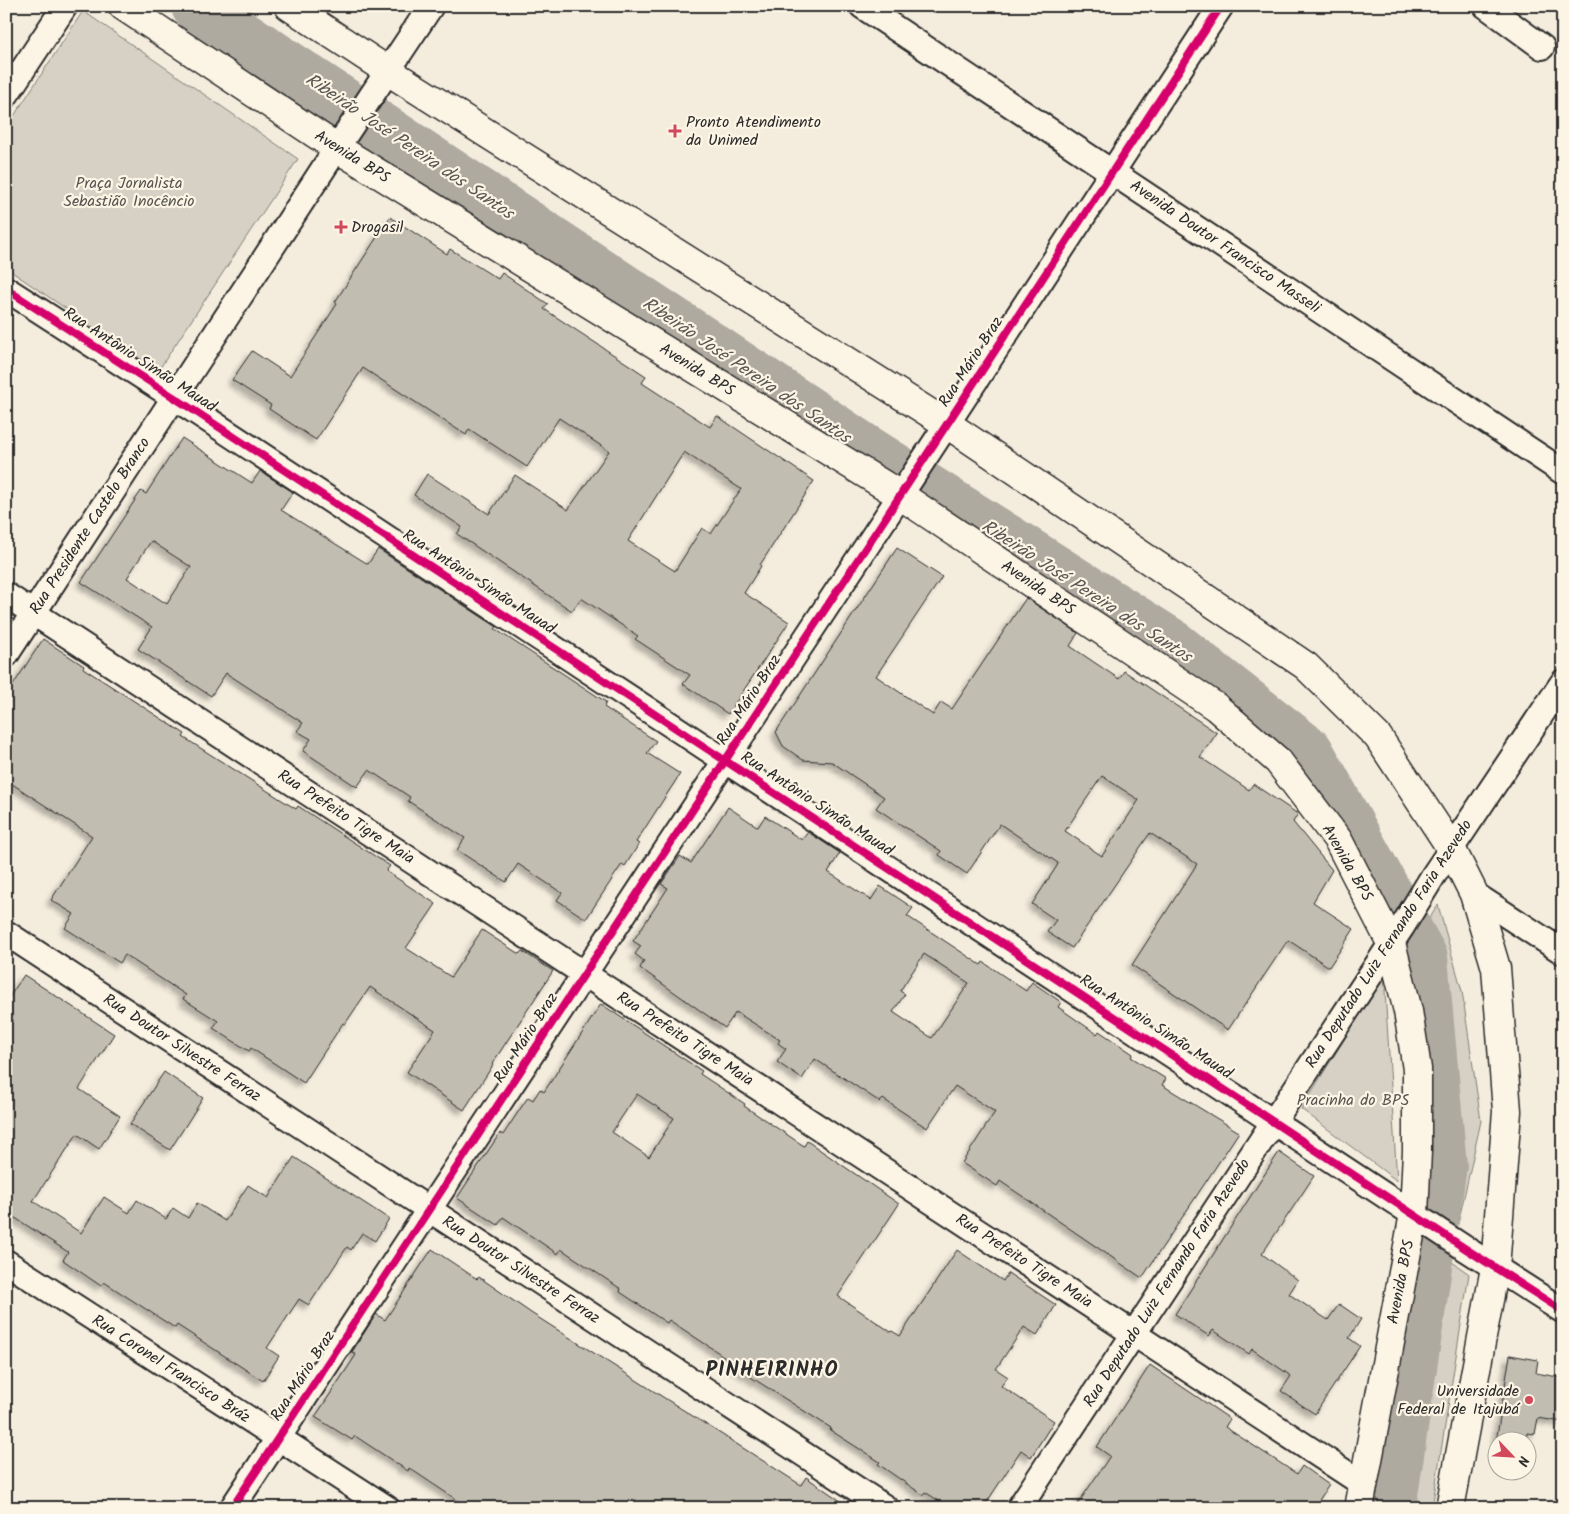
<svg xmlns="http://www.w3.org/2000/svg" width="1569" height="1514" font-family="Kalam,sans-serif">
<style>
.green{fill:#d6d1c4;stroke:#807e78}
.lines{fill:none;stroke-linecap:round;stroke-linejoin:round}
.river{stroke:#afaaa0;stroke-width:52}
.building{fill:#c2bdb1;stroke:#2b2b2b;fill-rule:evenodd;filter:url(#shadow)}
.street-casing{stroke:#2b2b2b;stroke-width:28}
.secondary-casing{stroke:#2b2b2b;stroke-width:31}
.street{stroke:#fcf5e5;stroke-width:24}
.secondary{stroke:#fcf5e5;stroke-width:28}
.cycleway-casing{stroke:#fcf5e5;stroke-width:11}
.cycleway{stroke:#d6006c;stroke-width:8}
.poi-dot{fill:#d1495b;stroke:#fcf5e5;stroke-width:2}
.labels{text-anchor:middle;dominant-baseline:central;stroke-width:4.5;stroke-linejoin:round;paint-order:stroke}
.poi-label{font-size:16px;fill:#2b2b2b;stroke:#fcf5e5;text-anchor:start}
.street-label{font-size:16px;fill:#2b2b2b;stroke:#fcf5e5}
.park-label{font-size:16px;fill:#565451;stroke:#fcf5e5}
.water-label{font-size:18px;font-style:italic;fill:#595754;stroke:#fcf5e5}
.district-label{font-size:21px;font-weight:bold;letter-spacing:1px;fill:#2b2b2b;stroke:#fcf5e5}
</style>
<defs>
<filter id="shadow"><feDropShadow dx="-4.5" dy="4.5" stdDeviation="2.5" flood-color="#0004"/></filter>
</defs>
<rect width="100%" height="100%" fill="#f4edde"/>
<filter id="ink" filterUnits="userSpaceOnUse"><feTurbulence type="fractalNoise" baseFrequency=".02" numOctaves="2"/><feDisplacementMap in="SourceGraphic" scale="10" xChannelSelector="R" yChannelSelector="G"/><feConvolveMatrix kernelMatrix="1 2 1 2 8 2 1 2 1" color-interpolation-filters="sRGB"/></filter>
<g filter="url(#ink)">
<path class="green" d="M83,11L298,159L158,371L6,268V128Z
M1438,905L1462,991L1481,1121L1458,1224L1433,1203V1126L1411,947Z
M1384,975L1397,1181L1301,1109Z
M1417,1237L1469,1274L1432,1508H1375Z"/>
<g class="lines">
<path class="river" d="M197,6L860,447L1169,643L1308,752L1422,958L1441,1166L1390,1508"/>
</g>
<path class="building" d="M390,217L447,254L450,249L498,279L502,273L548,304L544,309L646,376L642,383L710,427L717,416L814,481L760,565L761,566L744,593L789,622L728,714L683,684L690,675L635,639L638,636L581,598L572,611L457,534L462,527L414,495L427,474L489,514L515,475L568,510L609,451L559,418L527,467L469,429L466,435L363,368L316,440L269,409L271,405L232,380L252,351L290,376L337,304L335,302ZM684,452L741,489L711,534L702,528L675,571L628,541Z
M182,438L252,483L260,471L293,492L281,510L368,564L378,549L497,627L495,629L606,702L604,707L656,741L647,753L680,774L636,842L639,844L625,866L622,864L586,919L557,900L562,893L518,864L506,882L457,850L465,838L408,801L410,797L369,770L357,787L303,751L311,739L297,731L303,723L226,673L211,696L138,649L152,627L81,582L141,491L146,494ZM151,541L191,567L167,604L127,578Z
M897,548L942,577L876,676L933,715L941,702L952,709L1026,598L1078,633L1070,646L1119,679L1124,671L1217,733L1200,757L1249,790L1253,784L1298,814L1293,822L1332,870L1313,902L1354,929L1329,967L1288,940L1228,1030L1132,965L1197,864L1150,833L1072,948L1047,932L1056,920L1032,904L1057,866L1058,863L1000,824L967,874L939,855L941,851L876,808L884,797L832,762L803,760L783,746L776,732ZM1102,776L1139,800L1102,856L1065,831Z
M43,639L84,666L83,668L185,734L183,737L296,809L298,806L390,866L386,871L436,904L406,948L451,977L482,930L519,954L522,951L553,971L492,1064L493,1065L464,1110L407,1072L435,1030L370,987L345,1024L343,1023L304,1083L251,1048L249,1051L213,1028L218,1021L183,999L186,995L125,955L120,963L65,928L74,914L51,900L92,836L6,780V696Z
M728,807L758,827L765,816L802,840L808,832L840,853L828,872L871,900L880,886L913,908L907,916L981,965L983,962L1026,991L1032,982L1061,1002L1058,1007L1097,1034L1099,1031L1133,1054L1131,1057L1166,1079L1162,1085L1239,1132L1142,1278L1000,1181L997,1186L962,1163L995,1112L955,1086L927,1128L883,1099L880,1102L815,1059L802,1079L777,1062L786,1049L778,1043L780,1040L736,1012L725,1028L640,968L644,961L635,954L641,946L633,941L668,888L661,884L680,856L691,863ZM924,954L969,983L932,1038L893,1012L905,994L900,991Z
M24,975L114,1034L79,1089L120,1116L99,1149L77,1134L33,1201L81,1233L104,1197L129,1213L137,1200L166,1219L173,1208L188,1218L197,1203L225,1221L248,1185L268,1198L294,1157L389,1219L375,1241L362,1233L351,1250L347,1247L309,1305L299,1299L267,1348L279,1356L263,1381L177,1325L175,1328L104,1282L101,1286L63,1260L68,1252L6,1212V1002Z
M601,1004L702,1071L700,1074L745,1104L744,1106L804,1146L807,1141L899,1204L838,1296L891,1332L892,1331L900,1336L957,1250L1003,1281L1008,1273L1056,1305L1037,1335L1024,1327L996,1369L1008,1377L1001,1386L1054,1421L1031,1457L1021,1450L983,1508H950L925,1492L923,1495L878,1464L880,1462L830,1430L831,1428L724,1360L725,1357L669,1320L667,1323L620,1292L621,1289L561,1249L558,1254L503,1217L498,1225L457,1198L500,1133L503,1135L528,1097L533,1100L540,1089L544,1092ZM637,1094L674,1118L649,1157L612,1132Z
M164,1072L203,1098L170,1150L130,1124Z
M1279,1152L1314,1176L1262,1254L1298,1280L1289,1294L1328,1320L1339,1304L1361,1319L1349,1338L1360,1346L1315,1414L1281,1391L1291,1376L1252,1349L1249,1354L1213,1330L1209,1336L1175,1314Z
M432,1249L477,1279L479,1277L531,1313L801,1485L806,1477L851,1508H469L409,1468L408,1471L355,1436L352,1440L315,1417L356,1355L352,1352L376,1314L385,1320Z
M1510,1355L1538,1360L1536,1373L1563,1378V1422L1538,1418L1535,1434L1527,1433L1525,1442H1496Z
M1150,1365L1230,1419L1225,1427L1297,1474L1302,1466L1329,1485L1314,1508H1075L1110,1456L1097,1447Z"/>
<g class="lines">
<defs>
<path id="street" d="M862,6L1563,472
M1486,6L1542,47
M6,95L65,6
M6,289L175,398L1466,1249L1563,1311
M6,595L1363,1484
M6,655L344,137L431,6
M1474,894L1563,952
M6,933L886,1508
M6,1262L387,1508
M232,1508L909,482L1221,6
M1019,1508L1402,927L1433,876L1563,682"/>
<path id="secondary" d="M123,6L337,148L900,495L1216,707L1278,761L1338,840L1391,943L1408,1011L1417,1069V1151L1414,1214L1359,1508
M289,6L388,71L947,424L1306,666L1378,737L1451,848L1474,894L1496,968L1507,1111L1495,1268L1450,1508"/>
</defs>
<use href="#street" class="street-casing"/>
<use href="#secondary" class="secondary-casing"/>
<use href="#street" class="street"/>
<use href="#secondary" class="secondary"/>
<defs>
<path id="cycleway" d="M6,289L175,398L1466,1249L1563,1311
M232,1508L909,482L1221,6"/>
</defs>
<use href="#cycleway" class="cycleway-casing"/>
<use href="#cycleway" class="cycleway"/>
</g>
</g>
<g class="poi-dot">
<path d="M672.5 123.5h5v5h5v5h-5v5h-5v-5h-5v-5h5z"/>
<path d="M338.5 219.5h5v5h5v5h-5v5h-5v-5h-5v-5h5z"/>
<circle cx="1529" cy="1400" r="5"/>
</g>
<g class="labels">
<g class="poi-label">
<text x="686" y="122">Pronto Atendimento<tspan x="686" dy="18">da Unimed</tspan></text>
<text x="351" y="227">Drogasil</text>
<text x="1519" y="1391" text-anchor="end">Universidade<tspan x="1519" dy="18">Federal de Itajubá</tspan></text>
</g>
<g class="street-label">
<text transform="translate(352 157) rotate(32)">Avenida BPS</text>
<text transform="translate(1225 247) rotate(34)">Avenida Doutor Francisco Masseli</text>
<text transform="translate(140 360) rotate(33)">Rua Antônio Simão Mauad</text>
<text transform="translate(971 362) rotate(-57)">Rua Mário Braz</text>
<text transform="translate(697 370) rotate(32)">Avenida BPS</text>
<text transform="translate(90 526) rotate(-57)">Rua Presidente Castelo Branco</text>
<text transform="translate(479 582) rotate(33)">Rua Antônio Simão Mauad</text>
<text transform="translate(1038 588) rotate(34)">Avenida BPS</text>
<text transform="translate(749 700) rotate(-57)">Rua Mário Braz</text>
<text transform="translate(817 804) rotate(33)">Rua Antônio Simão Mauad</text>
<text transform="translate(346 817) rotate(33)">Rua Prefeito Tigre Maia</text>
<text transform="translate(1347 863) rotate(60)">Avenida BPS</text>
<text transform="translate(1389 944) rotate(-57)">Rua Deputado Luiz Fernando Faria Azevedo</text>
<text transform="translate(1156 1027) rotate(33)">Rua Antônio Simão Mauad</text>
<text transform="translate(526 1038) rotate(-57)">Rua Mário Braz</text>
<text transform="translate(685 1039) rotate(33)">Rua Prefeito Tigre Maia</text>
<text transform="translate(182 1048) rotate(33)">Rua Doutor Silvestre Ferraz</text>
<text transform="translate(1024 1261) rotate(33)">Rua Prefeito Tigre Maia</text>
<text transform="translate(521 1270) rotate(33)">Rua Doutor Silvestre Ferraz</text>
<text transform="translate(1401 1282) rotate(-79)">Avenida BPS</text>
<text transform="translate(1167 1283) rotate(-57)">Rua Deputado Luiz Fernando Faria Azevedo</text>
<text transform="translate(171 1369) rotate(33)">Rua Coronel Francisco Bráz</text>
<text transform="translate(303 1376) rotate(-57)">Rua Mário Braz</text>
</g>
<g class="park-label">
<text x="129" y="183">Praça Jornalista<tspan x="129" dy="18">Sebastião Inocêncio</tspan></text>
<text x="1353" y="1100">Pracinha do BPS</text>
</g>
<g class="water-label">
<text transform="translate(409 147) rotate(34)">Ribeirão José Pereira dos Santos</text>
<text transform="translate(746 371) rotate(34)">Ribeirão José Pereira dos Santos</text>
<text transform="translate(1086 592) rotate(33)">Ribeirão José Pereira dos Santos</text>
</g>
<g class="district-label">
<text x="772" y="1370">PINHEIRINHO</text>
</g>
</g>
<rect width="1569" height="1514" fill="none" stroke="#fcf5e5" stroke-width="25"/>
<rect x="12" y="12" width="1544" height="1489" fill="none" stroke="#2b2b2b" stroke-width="2" filter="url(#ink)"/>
<g transform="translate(1512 1456) rotate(115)"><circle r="24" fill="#fcf5e5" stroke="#a8a49b"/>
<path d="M0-4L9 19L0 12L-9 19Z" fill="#d1495b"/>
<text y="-8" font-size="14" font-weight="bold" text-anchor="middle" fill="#2b2b2b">N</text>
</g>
</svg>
